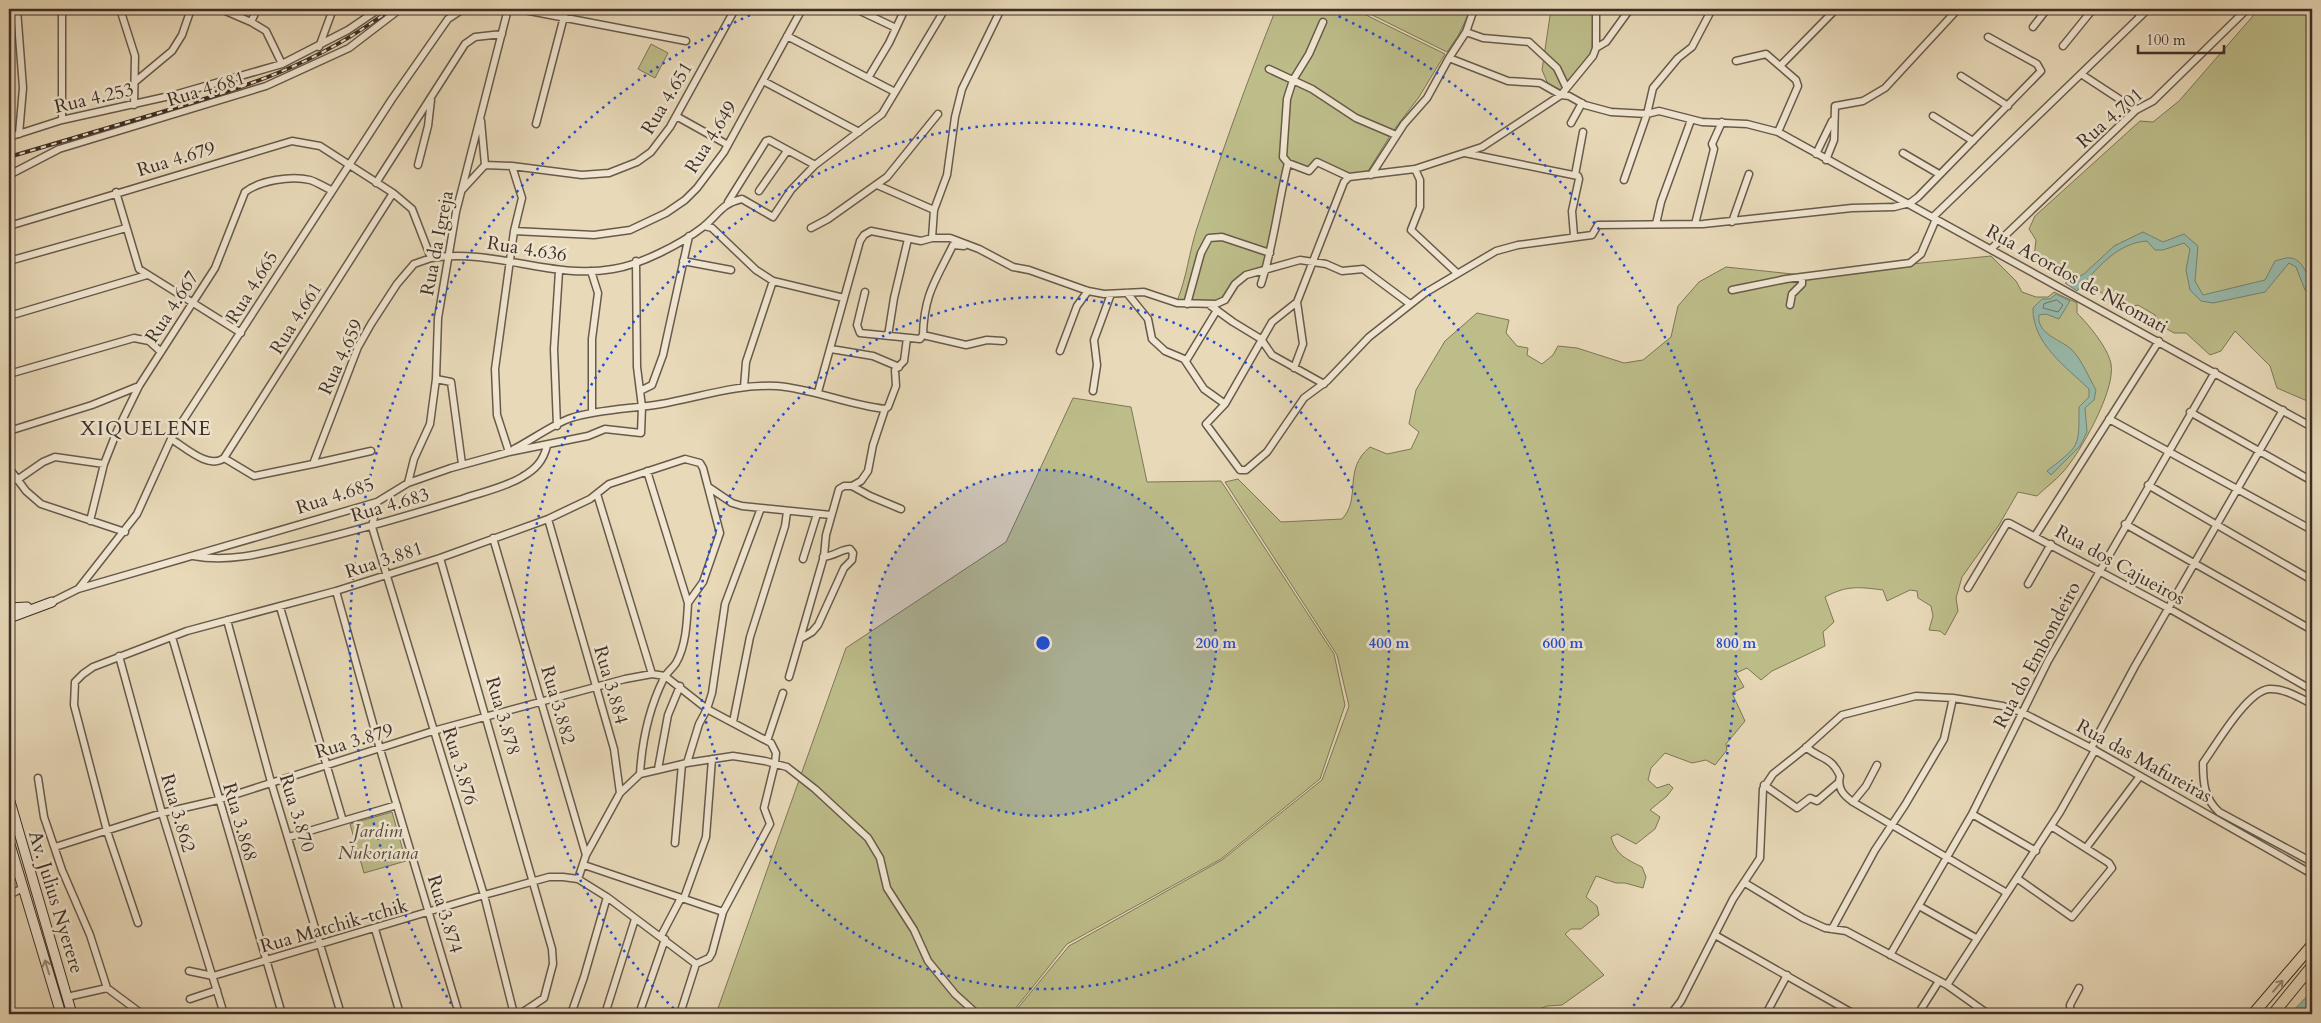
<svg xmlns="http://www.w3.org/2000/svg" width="2321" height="1023" font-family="Cardo,serif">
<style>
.green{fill:#bdbd8a;stroke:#7d7658}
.water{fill:#98baab;stroke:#748276}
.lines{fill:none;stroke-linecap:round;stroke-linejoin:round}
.shore{stroke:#6a7469;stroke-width:1}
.street-casing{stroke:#685a4b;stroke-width:9}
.secondary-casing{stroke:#3d2f27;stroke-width:11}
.primary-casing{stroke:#3d2f27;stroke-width:12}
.street{stroke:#f0e6d1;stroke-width:6}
.secondary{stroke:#f0e6d1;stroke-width:9}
.primary{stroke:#e8d9b8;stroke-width:10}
.rail-casing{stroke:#3d2f27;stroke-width:4}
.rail{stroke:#f0e6d1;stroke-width:2;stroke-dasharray:5.5;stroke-linecap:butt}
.oneway{stroke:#968a7c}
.oneway2{stroke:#928470}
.ring{fill:none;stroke:#1d4ed8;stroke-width:2.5;stroke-dasharray:2.5 5}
.labels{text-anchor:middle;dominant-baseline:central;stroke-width:5;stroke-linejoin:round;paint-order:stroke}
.street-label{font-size:19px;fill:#3d2f27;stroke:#f0e6d1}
.park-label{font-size:19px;font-style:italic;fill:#574b3b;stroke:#f0e6d1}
.neighbourhood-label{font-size:20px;letter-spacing:1px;fill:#3d2f27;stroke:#f0e6d1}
.centre{fill:#1d4ed8;stroke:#f0e6d1;stroke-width:2.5}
.ring-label{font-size:15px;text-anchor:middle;font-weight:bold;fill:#1d4ed8;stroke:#f0e6d1;stroke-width:5;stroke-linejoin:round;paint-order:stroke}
</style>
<rect width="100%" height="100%" fill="#e8d9b8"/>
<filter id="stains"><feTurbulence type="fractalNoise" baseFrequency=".004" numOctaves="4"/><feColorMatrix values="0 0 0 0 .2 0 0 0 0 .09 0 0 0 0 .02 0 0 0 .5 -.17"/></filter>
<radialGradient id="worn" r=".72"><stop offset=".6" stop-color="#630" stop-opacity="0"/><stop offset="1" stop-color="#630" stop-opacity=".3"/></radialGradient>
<path class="green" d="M1276,9H1354L1445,54L1419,97L1393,131L1368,171L1348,175L1318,161L1309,170L1288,162L1266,268L1252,272L1221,302L1177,301C1187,277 1189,252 1197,228C1221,154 1247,81 1276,9Z
M1360,9H1471L1458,36L1447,52Z
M1551,9H1593L1592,55L1561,90L1548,84L1542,70Z
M2259,9H2312V403L2277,388L2270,366L2235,331L2221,351L2210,355L2186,333H2174L2157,323L2155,315L2138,305L2120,309L2110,304L2108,298L2090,284L2078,289L2062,280V266L2034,257L2036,240L2029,229L2035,216L2140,121L2153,122L2179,101Z
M651,44L668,53L655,78L638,69Z
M1991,256L2016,281L2022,292L2036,297H2048L2054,292L2077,303V313C2089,325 2108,348 2111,364C2116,390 2080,453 2063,472C2055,481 2045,488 2037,496L2018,492L1999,525L1962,577L1956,598L1958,611L1945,635L1940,631L1929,630L1933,616L1931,606L1918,598L1917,591L1910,590L1887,601L1883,590C1859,587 1847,585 1825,597L1834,622L1823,632L1825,646L1772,671L1761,680L1747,668L1736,673L1744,687L1732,693L1745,721L1726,744L1727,750L1715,765L1706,760L1692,763L1665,753L1651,768L1648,780L1657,788L1669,784L1673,788L1667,796L1650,810L1660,817L1655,829L1636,844L1617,834L1611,837C1616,855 1626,859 1642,867L1646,877L1643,888L1625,883H1616L1596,876L1586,897L1597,906L1599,915L1581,929H1571L1565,934L1604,975L1562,1005L1547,1006L1528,1014H1013L1069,946L1222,860L1322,780L1349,706L1337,655L1225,482L1238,479L1281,522L1342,519C1362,498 1342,470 1370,447L1387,454L1411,449L1419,432L1409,424L1416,390L1430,366L1445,341L1477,313L1509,320L1506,333L1517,346L1528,348L1527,355L1542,364L1553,355L1558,346L1577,348L1624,363L1643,360L1671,337L1678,306L1699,282L1726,267L1802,275Z
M1073,398L1131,407L1147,482L1221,481L1334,654L1345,705L1320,779L1221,859L1067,944L1011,1014H716L846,648L1006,542Z
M392,812L406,861L364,873L350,824Z"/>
<path class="water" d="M2143,232L2163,242L2184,234L2198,246L2195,281L2203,295L2265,280L2275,261C2280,260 2286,257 2291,258C2304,259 2312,284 2312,295L2305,290L2296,267L2289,263L2265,292L2213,303L2201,301L2190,290L2186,270L2190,249L2184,243L2163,250H2155L2147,241C2116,243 2097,269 2077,291L2065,283L2084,274L2114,246Z
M2056,294L2070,301L2059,319L2046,314L2039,315C2036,334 2062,340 2072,350C2082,360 2089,378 2096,390L2094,400L2085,408L2087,432L2080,446L2051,475L2047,471C2080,445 2079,448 2079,407L2089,397V389C2066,367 2032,343 2033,308L2042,299H2050Z
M2312,991V1014H2290Z"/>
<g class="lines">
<path class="shore" d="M2057,300L2063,305L2058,312L2043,308L2044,304Z"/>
<defs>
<path id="street" d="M17,9L23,88L19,134
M120,9L135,56L134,105
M221,9L251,22L266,31L282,64
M519,9L686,41
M856,9L896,28
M1596,9V48L1593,56L1561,95L1482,147L1415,169L1349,177L1344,182L1297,302L1272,322L1225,404L1206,424L1240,470H1246L1267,452L1304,398L1327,381L1369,337L1425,293L1496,251L1518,245L1592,235L1598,225L1703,224L1852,208L1894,207L1910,203L1918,197L2041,71L2037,64L1988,37
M2134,9L2141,16
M62,10L84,9
M251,22L257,9
M2033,27L2047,9
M1466,32L1483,38L1529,42L1557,68L1566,87
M787,36L895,92
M2063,46L2093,9
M319,47L333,9
M1596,48L1606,42L1630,9
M1449,58L1508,81L1540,83L1561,95L1569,96L1585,105L1611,112L1647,114L1659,111L1702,122L1747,124L1778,132L2312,427
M1736,61L1766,54L1796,80L1798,86L1778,132
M1781,65L1836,9
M1269,69L1312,89L1356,118L1396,135
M2081,74L2136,110
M1961,76L2008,106
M868,78L889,43L905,9
M136,81L172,51L182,35L191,9
M763,81L859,132
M676,116L728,145
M1933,116L1973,141
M62,120V9
M481,121L485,165
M1571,123L1582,103
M536,124L566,9
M9,137L62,120L174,95L282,64L348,30L379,9
M1465,153L1578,176L1579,179L1572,211L1574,236
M1903,153L1939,174
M1816,154L1832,121
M1826,160L1834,140L1835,106L1863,101L1885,88L1958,9
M1288,163L1309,171L1317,162L1349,177
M418,165L428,126L431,100
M485,165L512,166L582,175L609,173L637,162L651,152L670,127L735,9
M1415,169L1420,180V207L1411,230L1457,273
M9,175L59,149L266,86L349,48L400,9
M1371,175L1404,124L1427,98L1449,58L1466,32L1474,9
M1575,175L1583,132
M1624,180L1647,114L1653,88L1678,58L1692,47L1712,9
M376,183L465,44L475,37L502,34
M877,185L934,210
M462,190L485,165
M759,191L787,151
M116,192L139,269L241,333
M728,202L766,141L769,140L815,165
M1933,217L2148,9
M1732,222L1749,174
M1656,224L1661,202L1691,120
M1695,224L1714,149L1712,144L1722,122
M9,226L292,141L320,146L393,193L412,209L431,258L414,264L397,284L371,324L358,347L313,464L254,476L224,458
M704,226L712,228L756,270L773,281L844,298
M811,228L828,219L887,177L938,114
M514,231L594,235L630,230L666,213L685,200L697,188L724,152L802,9
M932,238L934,210L947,175L955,117L962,89L1001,9
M1991,249L2136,110L2153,101L2247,9
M431,258C495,248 551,280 613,269C640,265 681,244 703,227C718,215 722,203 742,199L773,217L791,190L815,165L882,114L945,9
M9,261L126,228
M683,261L731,270
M591,271L598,293L592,339V413
M1261,284C1274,245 1278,203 1288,163L1283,157L1287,99L1293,80L1309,54L1323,22
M1732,290L1786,279L1910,263L1921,254L1936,219
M865,292L857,325L860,333L920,339L923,335L966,345L987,340L1003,341
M1127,293L1148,319L1152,339L1165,351L1184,359L1204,389L1225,404
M1187,304L1201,253L1209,238L1222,237L1270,253
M1790,305L1792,294L1802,284V278
M1211,306L1233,322L1261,339L1272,355L1324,384
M9,316L147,275
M923,335C924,294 936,280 953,245L964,246
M888,336L894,298L908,239
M831,349L873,356L899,367
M1060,351L1077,306L1088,291
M1186,361L1217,310
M1294,368L1303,344L1297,302
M9,374L134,338L149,341L161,352
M436,379L451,382L462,464
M744,387L746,362L773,281
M640,391L652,385L663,355L689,236
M1093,391L1097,365L1094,340L1111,294
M818,392L860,241L864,235L871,231L921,241L932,238H950L979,249L1013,267L1029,270L1088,291L1104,294L1144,292L1177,303L1216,304L1225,300L1235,284L1246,275L1300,260L1326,264L1342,271L1363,269L1410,304
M2190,412L2312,481
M2109,419L2312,530
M557,426L554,349L559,271
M9,431L92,405L139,386
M171,439C185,447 209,470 224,458L393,193
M514,449C530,441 555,423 571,418C600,409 631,409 661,404C700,397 737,384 777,386C814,389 848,405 885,409
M509,452L497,415L495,369L514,231L522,198L512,166
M313,464L371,451
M9,468L26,491L41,504L125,532
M17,480L43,462L55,457L104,464
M408,483L414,459L430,424L436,379L438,318L456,212L508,9
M2148,485L2312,580
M852,486L861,481L868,471L873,445L885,409L888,407L896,386L895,370L904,361L907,338
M710,488L732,503L742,506L831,515
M597,494L652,674
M377,502L372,527L484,895L514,1014
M548,519L614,749L620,793
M90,521L104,464L117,431L139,386L215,268L245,192C259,181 291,175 310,180C317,182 324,187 331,190
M2125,524L2312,630
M2035,536L2159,341
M493,538L586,855L578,879
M193,556C232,563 268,552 305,543C359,530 410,515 462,499C482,492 504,488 522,477C536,469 543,461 547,446
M440,558L552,949L553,964L544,998L520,1014
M803,559L817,514
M2028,584L2051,544
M79,588L137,514L171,439L392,99L448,19L463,9
M1968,588L2007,523H2009L2170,609L2312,690
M336,591L380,749L459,1014
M52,602L78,589L377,502L408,483L451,468L509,452L588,436L605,429L641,433L642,407L637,367L636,261
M280,607L343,821
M227,620L271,782L341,1014
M172,637L282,1014
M800,639L812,632L818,625L844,568L852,560L853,553L850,549C842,549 834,556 823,557
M119,656L162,813L224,1014
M789,677L824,556L826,535L839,489L844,486H852L870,496L901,509
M2312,704C2300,698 2284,688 2269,689C2247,691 2216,745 2203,763C2203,783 2204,798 2219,812L2312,862
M733,722L750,637L785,526L787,512
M767,741L783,693
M1806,747C1821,760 1831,756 1840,776C1837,788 1843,795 1853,802
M2091,748L2135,666L2283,410
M687,763L699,724L707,709L712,693L725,604L761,508
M1877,765L1866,786L1853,802L2007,893
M658,769L668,715L680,686
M640,774C642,740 649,708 664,678C667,672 673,668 676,663C686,646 687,622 688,603L647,471
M38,778L44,817L62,870L90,935L107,988L142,1014
M1764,785L1797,808L1810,798L1817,801L1838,783
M1972,814L2036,851
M289,837L397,805
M675,843L682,764
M55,847L162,813L218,800L433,731L625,679L652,674L665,676L707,709L771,743L776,753L775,763L764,808L770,824L723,912L712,953L709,958L696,964
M2086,848L2140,776
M586,855L620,793L640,774L687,763L733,756L765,761L787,767L815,789L868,838L880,858L887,888L914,930L928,961L955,994L977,1014
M584,865L723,912
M2018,879L2072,917L2112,868L2109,863L2051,826
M1745,883L1803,918L1825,928L1846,931L1947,985L1988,1014
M9,895L23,888
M684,898L706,837L712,759
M1919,906L1976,938
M138,923L107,831L74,705L75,682L83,674L93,667L187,631L336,591L440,558L548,519L590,499L609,484L685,459L700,463L703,468L720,533L703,582L688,603
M375,929L400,1014
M1832,929L1875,850L1905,805L1944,739L1953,698
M1715,935L1854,1014
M661,936L681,898
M1890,955L1972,814L2048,661L2215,372
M189,971L213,976
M213,976L484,895L549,877H563L578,879L607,897L696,964
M1947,985L2060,812L2095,750
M67,997L107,988
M190,999L217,990
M571,1014L584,977L607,897
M605,1014L635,919
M639,1014L665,939
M680,1014L696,964
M1671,1014L1681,1001L1733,899L1760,858L1763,789L1773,774L1802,751L1842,715L1916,696L1953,698L2003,706L2021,712L2091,748L2312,874
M1766,1014L1787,975
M1918,1014L1939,981
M2071,1014L2070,1005L2079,988"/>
<path id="secondary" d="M9,608L27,607
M9,618L52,602
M9,798L72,1014
M9,841L61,1014"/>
<path id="primary" d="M2253,1014L2312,945
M2273,1014L2312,966"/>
</defs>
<use href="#street" class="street-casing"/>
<use href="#secondary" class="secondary-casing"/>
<use href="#primary" class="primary-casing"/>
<use href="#street" class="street"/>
<use href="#secondary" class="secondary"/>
<use href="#primary" class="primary"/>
<defs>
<path id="rail" d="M9,157C58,143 106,128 155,114C245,87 315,66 391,9"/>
</defs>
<use href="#rail" class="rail-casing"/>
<use href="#rail" class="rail"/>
</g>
<defs><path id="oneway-shaft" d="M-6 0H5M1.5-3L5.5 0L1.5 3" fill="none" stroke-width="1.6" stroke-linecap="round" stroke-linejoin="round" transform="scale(1.25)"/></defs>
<use class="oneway" href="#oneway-shaft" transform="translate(47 967) rotate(-107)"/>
<use class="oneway2" href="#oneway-shaft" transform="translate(2278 986) rotate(-49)"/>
<circle cx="1043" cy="643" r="173" fill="#1d4ed8" fill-opacity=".12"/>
<g class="ring">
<circle cx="1043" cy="643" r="173"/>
<circle cx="1043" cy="643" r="346"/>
<path d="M679 1014A520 520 0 1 1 1407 1014"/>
<path d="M455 1010A693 693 0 0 1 761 10M1325 10A693 693 0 0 1 1631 1010"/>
</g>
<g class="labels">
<g class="street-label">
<text transform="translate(206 89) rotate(-17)">Rua 4.681</text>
<text transform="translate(94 98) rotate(-13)">Rua 4.253</text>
<text transform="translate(667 98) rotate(-59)">Rua 4.651</text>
<text transform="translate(2110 118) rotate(-41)">Rua 4.701</text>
<text transform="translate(711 137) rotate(-58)">Rua 4.649</text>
<text transform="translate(176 159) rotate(-17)">Rua 4.679</text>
<text transform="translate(437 243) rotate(-79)">Rua da Igreja</text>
<text transform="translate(527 249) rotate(9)">Rua 4.636</text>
<text transform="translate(2077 279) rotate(29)">Rua Acordos de Nkomati</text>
<text transform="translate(252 287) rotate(-58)">Rua 4.665</text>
<text transform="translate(172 307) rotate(-57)">Rua 4.667</text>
<text transform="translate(296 318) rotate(-58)">Rua 4.661</text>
<text transform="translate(341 357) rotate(-65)">Rua 4.659</text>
<text transform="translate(335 496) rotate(-18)">Rua 4.685</text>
<text transform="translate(390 505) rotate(-16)">Rua 4.683</text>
<text transform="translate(384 560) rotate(-18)">Rua 3.881</text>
<text transform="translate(2120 565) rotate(29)">Rua dos Cajueiros</text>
<text transform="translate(2037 655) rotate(-62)">Rua do Embondeiro</text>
<text transform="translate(611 685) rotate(74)">Rua 3.884</text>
<text transform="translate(558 705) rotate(74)">Rua 3.882</text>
<text transform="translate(503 716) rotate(74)">Rua 3.878</text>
<text transform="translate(354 741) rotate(-17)">Rua 3.879</text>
<text transform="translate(2144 761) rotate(29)">Rua das Mafureiras</text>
<text transform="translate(460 766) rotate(73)">Rua 3.876</text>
<text transform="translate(178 813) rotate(74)">Rua 3.862</text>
<text transform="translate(297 813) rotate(73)">Rua 3.870</text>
<text transform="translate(240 822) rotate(74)">Rua 3.868</text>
<text transform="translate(56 902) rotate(73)">Av. Julius Nyerere</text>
<text transform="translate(445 914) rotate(73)">Rua 3.874</text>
<text transform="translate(334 926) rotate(-16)">Rua Matchik-tchik</text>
</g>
<g class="park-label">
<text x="378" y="831">Jardim<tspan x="378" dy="22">Nukoriana</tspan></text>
</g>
<g class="neighbourhood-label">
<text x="146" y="428">XIQUELENE</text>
</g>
</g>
<circle cx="1043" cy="643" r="8" class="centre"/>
<g class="ring-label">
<text x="1216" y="648">200 m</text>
<text x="1389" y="648">400 m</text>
<text x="1563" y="648">600 m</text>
<text x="1736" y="648">800 m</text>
</g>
<rect width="2321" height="1023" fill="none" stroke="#e8d9b8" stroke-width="30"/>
<rect x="10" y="10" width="2301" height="1003" fill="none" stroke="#3d2f27" stroke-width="2.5"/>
<rect x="15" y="15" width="2291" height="993" fill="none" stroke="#3d2f27"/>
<path d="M2138 45v8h86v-8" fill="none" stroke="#3d2f27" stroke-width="2.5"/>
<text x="2146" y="45" font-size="15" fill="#3d2f27" stroke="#f0e6d1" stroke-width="4" paint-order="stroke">100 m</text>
<rect width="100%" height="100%" filter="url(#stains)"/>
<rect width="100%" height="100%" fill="url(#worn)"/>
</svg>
